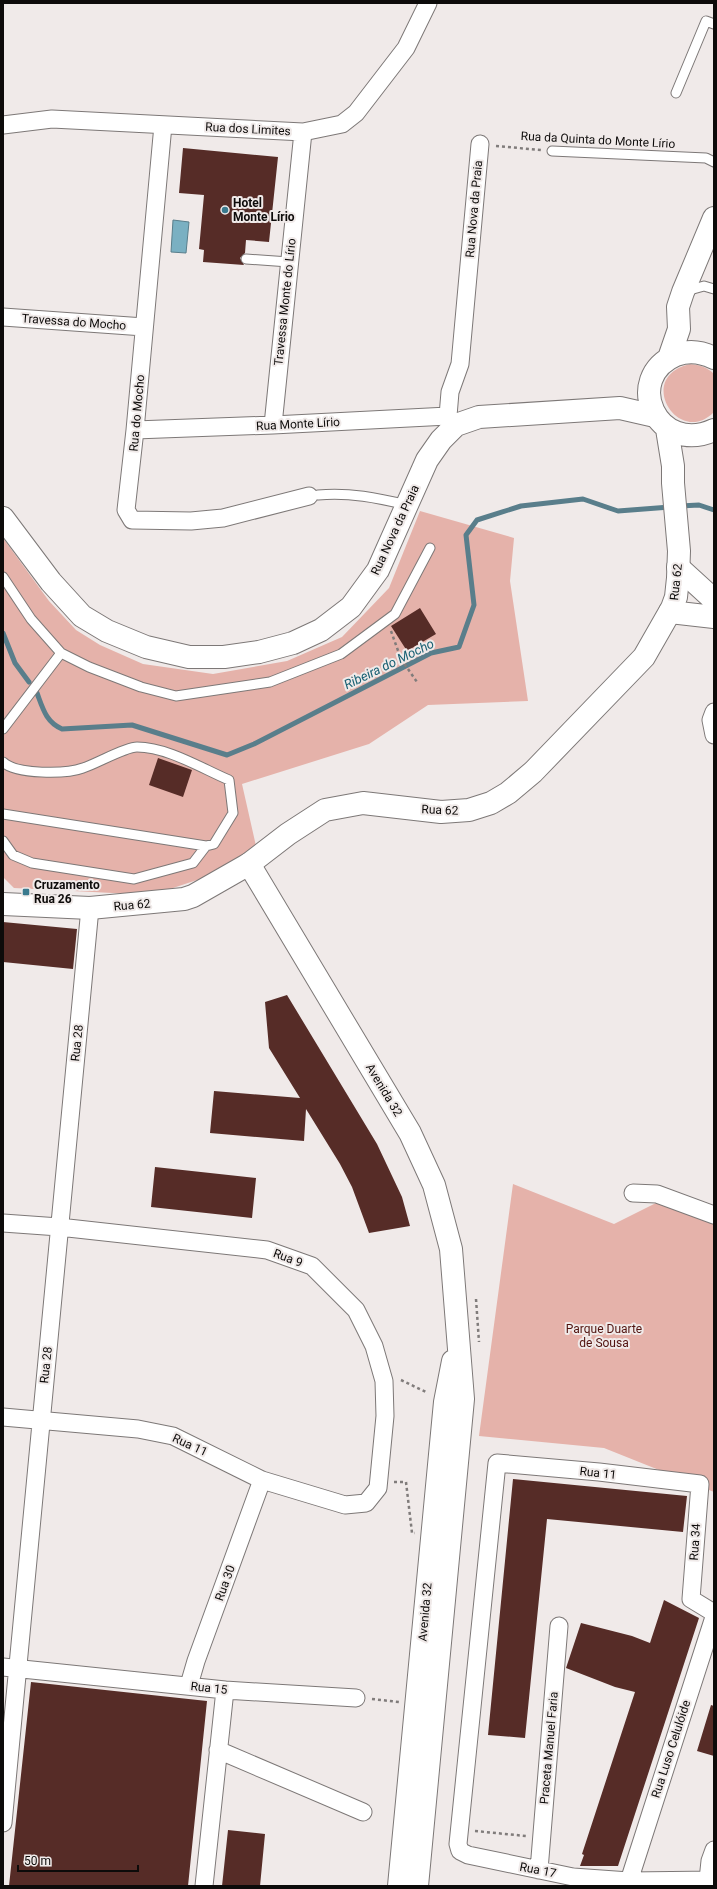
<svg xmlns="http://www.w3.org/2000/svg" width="717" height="1889" font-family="Roboto,sans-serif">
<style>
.green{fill:#e5b2aa}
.water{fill:#7ab0c2;stroke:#597e8b}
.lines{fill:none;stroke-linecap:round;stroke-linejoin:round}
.stream{stroke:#597e8b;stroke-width:5}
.building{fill:#562c27}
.lane-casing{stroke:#7d7877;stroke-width:11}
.street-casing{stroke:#7d7877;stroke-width:19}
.secondary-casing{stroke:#7d7877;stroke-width:24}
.primary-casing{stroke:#7d7877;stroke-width:24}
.path{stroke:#807c7b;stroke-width:2.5;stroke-dasharray:3 3;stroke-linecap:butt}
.lane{stroke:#fff;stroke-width:9}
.street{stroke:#fff;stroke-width:17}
.secondary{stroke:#fff;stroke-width:22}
.primary{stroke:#fff;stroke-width:22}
.poi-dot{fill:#3a7a8e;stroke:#f0eae9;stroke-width:1.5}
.labels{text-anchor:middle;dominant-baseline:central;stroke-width:4;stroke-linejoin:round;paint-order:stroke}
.street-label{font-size:12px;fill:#0d0b0a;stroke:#f0eae9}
.poi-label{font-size:12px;font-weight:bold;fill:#0d0b0a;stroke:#f0eae9;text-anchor:start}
.park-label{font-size:12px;fill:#51130f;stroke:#f0eae9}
.water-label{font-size:13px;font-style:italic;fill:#186073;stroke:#f0eae9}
</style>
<rect width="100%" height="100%" fill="#f0eae9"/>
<path class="green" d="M690,364C700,365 707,367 714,374V412C679,448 634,377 690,364Z
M420,511L514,538L510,581L528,701L428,705L369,744L242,784L256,846L215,874L152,895L14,888L3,877V538L49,601L76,630L100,645L143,664L213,674L287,661L342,637L389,588Z
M513,1184L614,1224L664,1199L714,1223V1492L604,1448L479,1436Z"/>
<path class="water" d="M173,220L189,222L186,253L171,252Z"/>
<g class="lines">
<path class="stream" d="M680,506L699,505L714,510
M3,633L15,663L29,682
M37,693C43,709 46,722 62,729L132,725L227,755L254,744L431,653L459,647L474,605L466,535L477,520L521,506L583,499L618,511L670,507"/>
</g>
<path class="building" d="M183,148L278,157L269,242L246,240L245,253L240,258L244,265L203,262L204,250L199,249L204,195L179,193Z
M420,608L436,634L407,651L391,626Z
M158,758L192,770L183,797L149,785Z
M3,922L77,929L73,969L3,962Z
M287,995L377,1144L402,1197L410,1226L369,1233L352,1187L340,1164L306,1109L304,1141L210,1133L214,1091L300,1098L269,1048L265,1002Z
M155,1167L256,1178L252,1218L151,1207Z
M513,1479L687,1496L683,1532L547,1519L525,1738L488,1735Z
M664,1600L699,1618L618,1866H580L584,1855L582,1854L635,1692L615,1687L566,1668L581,1623L632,1636L650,1643Z
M31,1682L207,1701L188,1886H9Z
M711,1705L714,1706V1756L697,1751Z
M228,1830L265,1834L260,1886H222Z"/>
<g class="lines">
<defs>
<path id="lane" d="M676,93L706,21L714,24
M552,151L706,158L714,162
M246,259L289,262
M686,291L704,286L714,289
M318,495C349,492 378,498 407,505
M3,577L31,619L61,653L89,667L141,687L176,696L270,682L341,654L395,614L430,548
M3,729L61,653
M3,762C16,775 67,774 83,768C96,764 125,747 137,747C167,747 201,768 229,780L233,813L214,844L206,846L193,863L134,879L32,863L13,855L3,841
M3,814L206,846"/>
<path id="street" d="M3,125L52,119L303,132L342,124L356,113L406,48L428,3
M163,125L135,430L126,510L132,520L191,521L223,518L309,496
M3,317L144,327
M448,416L450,392L460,364L480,144
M273,425L303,132
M135,430L273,425L448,416L456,425
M714,712L711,720L714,735
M633,1193L657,1194L714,1215
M3,1223L59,1227L267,1250L312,1266L356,1310L374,1346L384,1381L385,1416L378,1488L366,1503L345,1505L262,1480L173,1436L138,1429L3,1417
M714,1613L691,1599L700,1484L599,1472L497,1463L458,1844L460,1851L468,1855L573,1877L629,1881L714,1880
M3,1667L225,1690L356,1698
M189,1685L196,1661L262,1480
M218,1750L363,1812
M3,1823L90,908
M539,1870L559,1626
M708,1880L710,1861L714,1850
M629,1881L714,1617
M204,1886L225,1690"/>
<path id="secondary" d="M3,518L51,582L82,616L107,631L146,647L189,657H224L259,652L293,643L321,630L351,607L378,570L427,460L441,440L456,425L479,417L620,408L655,416
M678,567L714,600
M670,612L714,617
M249,864L410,1133L434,1185L451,1249L463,1399L417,1886
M399,1886L445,1402L453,1361"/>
<path id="primary" d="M669,358L679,329L678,307L683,292L714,218
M714,358C702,352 689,350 676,355C622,378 657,456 714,430
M3,904L90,908L184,899L193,896L249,864L288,834L325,810L363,803L441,812L469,810L491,803L508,793L533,772L644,657L672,608L676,597L678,578L679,551L673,483V466L667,429"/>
</defs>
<use href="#lane" class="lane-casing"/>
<use href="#street" class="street-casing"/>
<use href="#secondary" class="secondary-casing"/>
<use href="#primary" class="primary-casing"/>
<path class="path" d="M496,146L541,150
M391,631L401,659L417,682
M476,1299L479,1342
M401,1380L428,1393
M394,1482H406L412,1533H415
M372,1699L399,1702
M475,1831L526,1836"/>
<use href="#lane" class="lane"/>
<use href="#street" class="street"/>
<use href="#secondary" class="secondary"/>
<use href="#primary" class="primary"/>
</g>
<g class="poi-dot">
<circle cx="225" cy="210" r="4"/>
<rect x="22" y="888" width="8" height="8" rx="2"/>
</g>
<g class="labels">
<g class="street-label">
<text transform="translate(248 129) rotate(3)">Rua dos Limites</text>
<text transform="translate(598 140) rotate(3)">Rua da Quinta do Monte Lírio</text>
<text transform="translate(474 209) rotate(-85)">Rua Nova da Praia</text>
<text transform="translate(285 302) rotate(-84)">Travessa Monte do Lírio</text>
<text transform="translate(74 322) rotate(4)">Travessa do Mocho</text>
<text transform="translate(137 413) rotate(-85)">Rua do Mocho</text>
<text transform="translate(298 424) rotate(-3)">Rua Monte Lírio</text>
<text transform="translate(395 530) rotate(-65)">Rua Nova da Praia</text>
<text transform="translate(676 582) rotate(-84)">Rua 62</text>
<text transform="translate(440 810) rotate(2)">Rua 62</text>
<text transform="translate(132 905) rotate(-5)">Rua 62</text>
<text transform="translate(77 1043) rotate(-84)">Rua 28</text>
<text transform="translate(384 1090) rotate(59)">Avenida 32</text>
<text transform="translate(288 1258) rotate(20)">Rua 9</text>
<text transform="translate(46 1365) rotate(-84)">Rua 28</text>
<text transform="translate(190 1445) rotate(25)">Rua 11</text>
<text transform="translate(598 1473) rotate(6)">Rua 11</text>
<text transform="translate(695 1542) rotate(-86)">Rua 34</text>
<text transform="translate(225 1583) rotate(-70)">Rua 30</text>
<text transform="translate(425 1612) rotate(-85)">Avenida 32</text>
<text transform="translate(209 1688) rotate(6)">Rua 15</text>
<text transform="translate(549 1748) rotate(-85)">Praceta Manuel Faria</text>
<text transform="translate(671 1749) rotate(-72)">Rua Luso Celulóide</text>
<text transform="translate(538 1870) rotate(11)">Rua 17</text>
</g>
<g class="poi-label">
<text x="233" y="203">Hotel<tspan x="233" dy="14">Monte Lírio</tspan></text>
<text x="34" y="885">Cruzamento<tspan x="34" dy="14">Rua 26</tspan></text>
</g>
<g class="park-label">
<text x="604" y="1329">Parque Duarte<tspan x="604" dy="14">de Sousa</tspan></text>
</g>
<g class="water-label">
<text transform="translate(389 664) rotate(-26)">Ribeira do Mocho</text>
</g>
</g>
<rect width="717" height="1889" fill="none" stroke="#0d0b0a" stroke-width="8"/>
<path d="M18 1865v6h120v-6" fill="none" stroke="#0d0b0a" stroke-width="2"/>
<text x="24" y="1865" font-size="12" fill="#0d0b0a" stroke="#f0eae9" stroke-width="3" paint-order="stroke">50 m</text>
</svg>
